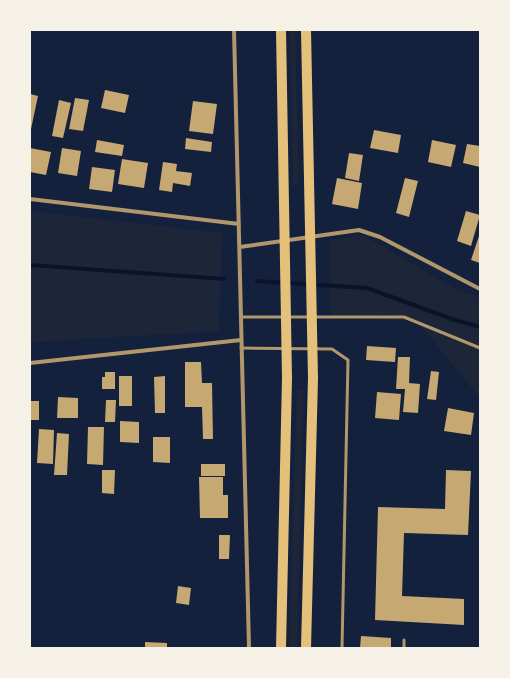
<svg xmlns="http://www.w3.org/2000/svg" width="510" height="678" font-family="Barlow,sans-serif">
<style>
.green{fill:#1d2539}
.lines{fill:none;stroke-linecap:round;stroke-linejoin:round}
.stream{stroke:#0b132b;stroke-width:4}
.building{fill:#c6a872}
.service{stroke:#b1986c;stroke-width:3}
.minor{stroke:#b1986c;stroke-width:4}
.trunk{stroke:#e5c07b;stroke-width:10}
</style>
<rect width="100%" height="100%" fill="#14213d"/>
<path class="green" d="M290,30H295L299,185H293Z
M30,211L222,233L219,331L30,342Z
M361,234L459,291L480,297L479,397L417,321L330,317L329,241Z
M297,389L304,390L297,648H289Z"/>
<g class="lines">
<path class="stream" d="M30,265L224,279
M257,281L367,288L452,319L480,327"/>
</g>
<path class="building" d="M105,90L129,95L125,113L101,108Z
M30,94L38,96L31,129H30Z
M75,98L89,100L83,131L69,129Z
M59,100L71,103L63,138L52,136Z
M193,101L217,104L213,134L189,131Z
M374,130L401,135L398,153L370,148Z
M186,138L212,142L211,152L185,149Z
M97,140L124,145L122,156L95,152Z
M432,140L456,145L451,167L428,162Z
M467,144L480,146V167L463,163Z
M30,148L51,152L46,175L30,172Z
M62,148L81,151L77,176L58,173Z
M349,153L363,155L359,181L345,178Z
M122,159L148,163L144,188L118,184Z
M163,162L177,164L176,171L192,173L190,186L173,183L172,192L159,190Z
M92,167L115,170L112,192L89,189Z
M337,178L362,183L358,209L332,204Z
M405,178L418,181L409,217L396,213Z
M466,211L480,215L471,246L457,241Z
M480,233V263L471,260Z
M367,346L396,348L395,362L366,360Z
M398,357H410L409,383L420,384L418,413L403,412L405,389H396Z
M185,362H201L202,383H212L213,439H203L202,407H185Z
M431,371L439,372L436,400L427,399Z
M105,372H115V389H102V377H105Z
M119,376H132V406H119Z
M165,376V413H155L154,377Z
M377,392L401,394L399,420L375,418Z
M58,397L78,398V418H57Z
M106,400H116L115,422H105Z
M30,401H39V420H30Z
M448,408L474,413L471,435L444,431Z
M120,421L139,422V443L120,442Z
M88,427H104L103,465L87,464Z
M39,429L54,430L53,464L37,463Z
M57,433L69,434L67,475H54Z
M153,437H170V463L153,462Z
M201,464H225V476H201Z
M102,470H115L114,494L102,493Z
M446,470L471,471L468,535L404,533L402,596L464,599V625L375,620L378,507L445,509Z
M199,477H223V495H228V518H200Z
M219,535H230L229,559H219Z
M178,586L191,588L189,605L176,603Z
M361,636L391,638V648H360Z
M145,642L167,643V648H145Z"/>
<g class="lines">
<path class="service" d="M241,317H404L480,348
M241,348L332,349L348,360L342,648
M404,648V640"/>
<path class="minor" d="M234,30L249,648
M30,199L239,224
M240,247L359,230L380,237L480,289
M30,363L241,340"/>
<path class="trunk" d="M281,30L287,378L281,648
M306,30L313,378L306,648"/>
</g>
<rect width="510" height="678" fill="none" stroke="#f6f1e7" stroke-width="62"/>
</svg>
